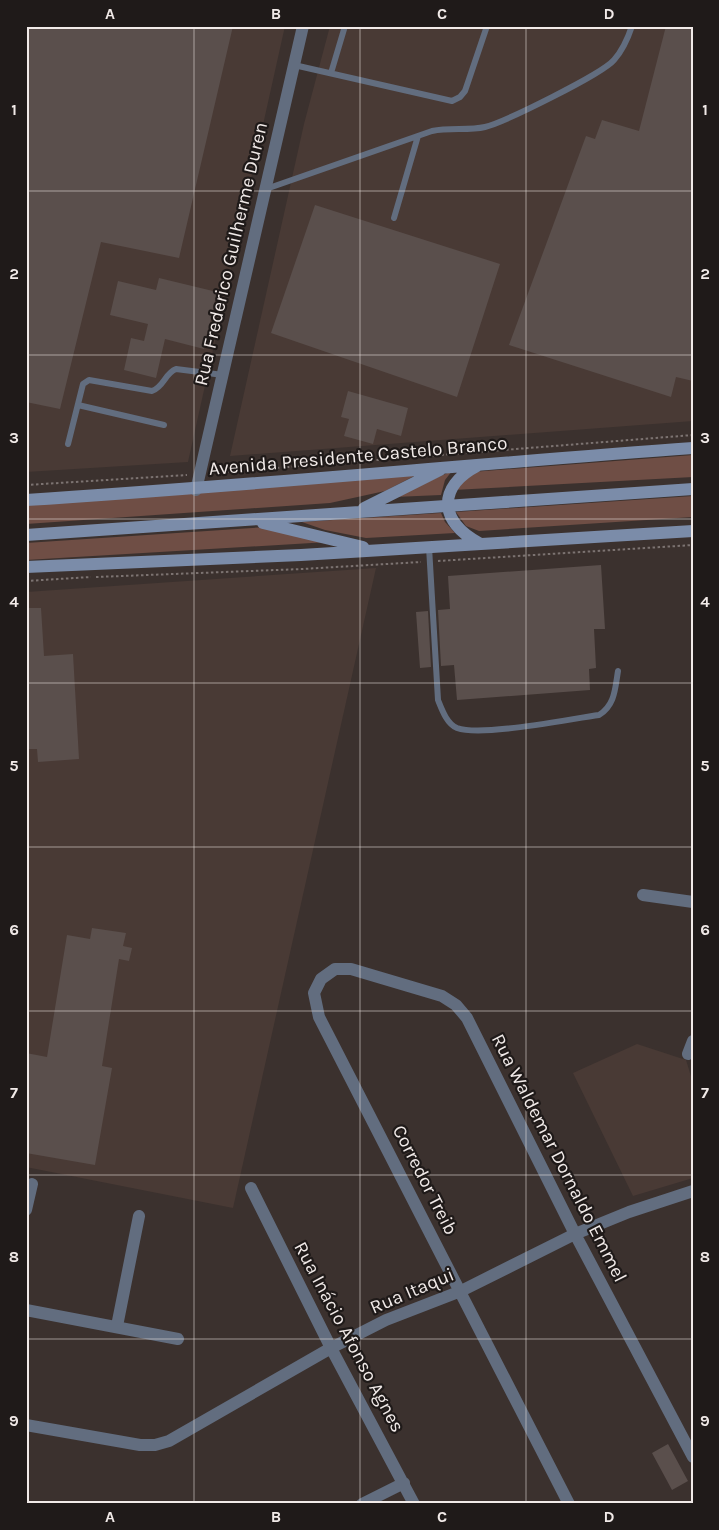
<svg xmlns="http://www.w3.org/2000/svg" width="719" height="1530" font-family="Karla,sans-serif">
<style>
.built{fill:#493a35}
.green{fill:#6f4e45}
.building{fill:#5a4f4c}
.lines{fill:none;stroke-linecap:round;stroke-linejoin:round}
.path{stroke:#7c7371;stroke-width:2;stroke-dasharray:2.5 2.5;stroke-linecap:butt}
.service{stroke:#626d7f;stroke-width:6}
.minor{stroke:#626d7f;stroke-width:12}
.secondary{stroke:#7b8ca9;stroke-width:12}
.grid{fill:none;stroke:#f1eae8;stroke-width:1;stroke-opacity:0.55}
.labels{text-anchor:middle;dominant-baseline:central;stroke-width:4.5;stroke-linejoin:round;paint-order:stroke}
.street-label{font-size:19px;fill:#f1eae8;stroke:#1f1a19}
.neatline{fill:none;stroke:#f1eae8;stroke-width:2}
.grid-label{font-size:16px;text-anchor:middle;font-weight:bold;fill:#f1eae8}
</style>
<rect width="100%" height="100%" fill="#3b312e"/>
<path class="built" d="M26,26H285L188,462L26,472Z
M330,26H693V421L230,456L304,124Z
M376,568L233,1208L26,1167V592Z
M637,1044L686,1060L693,1083V1178L633,1196L573,1073Z"/>
<path class="green" d="M693,455V477L453,490L472,472Z
M452,471L445,480L441,495L394,497Z
M420,473L385,491L330,503L26,524V502Z
M693,496V517L479,531L466,526L456,512Z
M441,513L445,522L455,533L366,538L325,530L302,522Z
M267,527L328,542L26,560V543Z"/>
<path class="building" d="M26,26H233L179,258L101,242L60,409L26,402Z
M666,26H693V381L676,377L671,397L509,345L586,136L595,139L602,120L639,131Z
M315,205L500,264L457,397L271,333Z
M159,278L217,292L204,349L165,339L156,378L124,370L131,338L144,341L148,324L110,315L118,281L156,290Z
M348,391L408,408L401,436L377,429L373,444L344,436L349,419L341,417Z
M601,565L605,629H594L596,668L589,669L590,690L457,700L454,665L441,666L438,610L450,609L448,576Z
M26,608H41L44,656L73,654L79,759L38,762L37,749H26Z
M428,611L431,667L420,668L416,612Z
M92,928L126,933L123,946L132,948L129,961L119,959L102,1066L112,1068L95,1165L26,1153V1053L47,1057L67,935L90,939Z
M668,1444L688,1481L672,1490L652,1453Z"/>
<g class="lines">
<path class="path" d="M212,473L693,435
M26,485L187,475
M438,561L693,545
M96,577L302,569L421,562
M26,581L91,577"/>
<path class="service" d="M294,65L452,101L460,97L465,91L487,26
M331,73L345,26
M266,189L432,131C450,127 468,131 485,127C505,122 602,74 614,60C623,50 628,38 632,26
M394,218L418,136
M78,405L164,425
M68,444L83,384L89,380L152,391C164,387 165,373 176,369L223,375
M429,547L438,700C442,710 447,724 457,728C482,737 569,719 599,715C615,705 615,689 618,671"/>
<path class="minor" d="M196,490L303,26
M643,895L693,902
M688,1054L693,1041
M251,1188L331,1348L414,1504
M26,1210L32,1184
M26,1310L178,1339
M117,1326L139,1216
M26,1425L140,1445H155L169,1441L331,1348L386,1320L461,1291L575,1234L629,1212L693,1191
M362,1504L404,1483
M569,1504L319,1017L314,993L321,979L335,969H351L442,996L456,1005L467,1018L575,1234L693,1457"/>
<path class="secondary" d="M477,466C437,487 439,522 479,543
M26,500C249,486 470,464 693,448
M364,508L440,470
M263,523L363,547
M26,535L693,489
M26,567L301,555L693,531"/>
</g>
<path class="grid" d="M194,26V1504M360,26V1504M526,26V1504M26,191H693M26,355H693M26,519H693M26,683H693M26,847H693M26,1011H693M26,1175H693M26,1339H693"/>
<g class="labels">
<g class="street-label">
<text transform="translate(231 254) rotate(-77)">Rua Frederico Guilherme Duren</text>
<text transform="translate(358 456) rotate(-5)">Avenida Presidente Castelo Branco</text>
<text transform="translate(559 1158) rotate(63)">Rua Waldemar Dornaldo Emmel</text>
<text transform="translate(425 1180) rotate(63)">Corredor Treib</text>
<text transform="translate(412 1291) rotate(-23)">Rua Itaqui</text>
<text transform="translate(349 1337) rotate(62)">Rua Inácio Afonso Agnes</text>
</g>
</g>
<rect width="719" height="1530" fill="none" stroke="#1f1a19" stroke-width="55"/>
<rect x="28" y="28" width="664" height="1474" class="neatline"/>
<g class="grid-label">
<text x="110" y="19">A</text>
<text x="276" y="19">B</text>
<text x="442" y="19">C</text>
<text x="609" y="19">D</text>
<text x="14" y="115">1</text>
<text x="705" y="115">1</text>
<text x="14" y="279">2</text>
<text x="705" y="279">2</text>
<text x="14" y="443">3</text>
<text x="705" y="443">3</text>
<text x="14" y="607">4</text>
<text x="705" y="607">4</text>
<text x="14" y="771">5</text>
<text x="705" y="771">5</text>
<text x="14" y="935">6</text>
<text x="705" y="935">6</text>
<text x="14" y="1098">7</text>
<text x="705" y="1098">7</text>
<text x="14" y="1262">8</text>
<text x="705" y="1262">8</text>
<text x="14" y="1426">9</text>
<text x="705" y="1426">9</text>
<text x="110" y="1522">A</text>
<text x="276" y="1522">B</text>
<text x="442" y="1522">C</text>
<text x="609" y="1522">D</text>
</g>
</svg>
